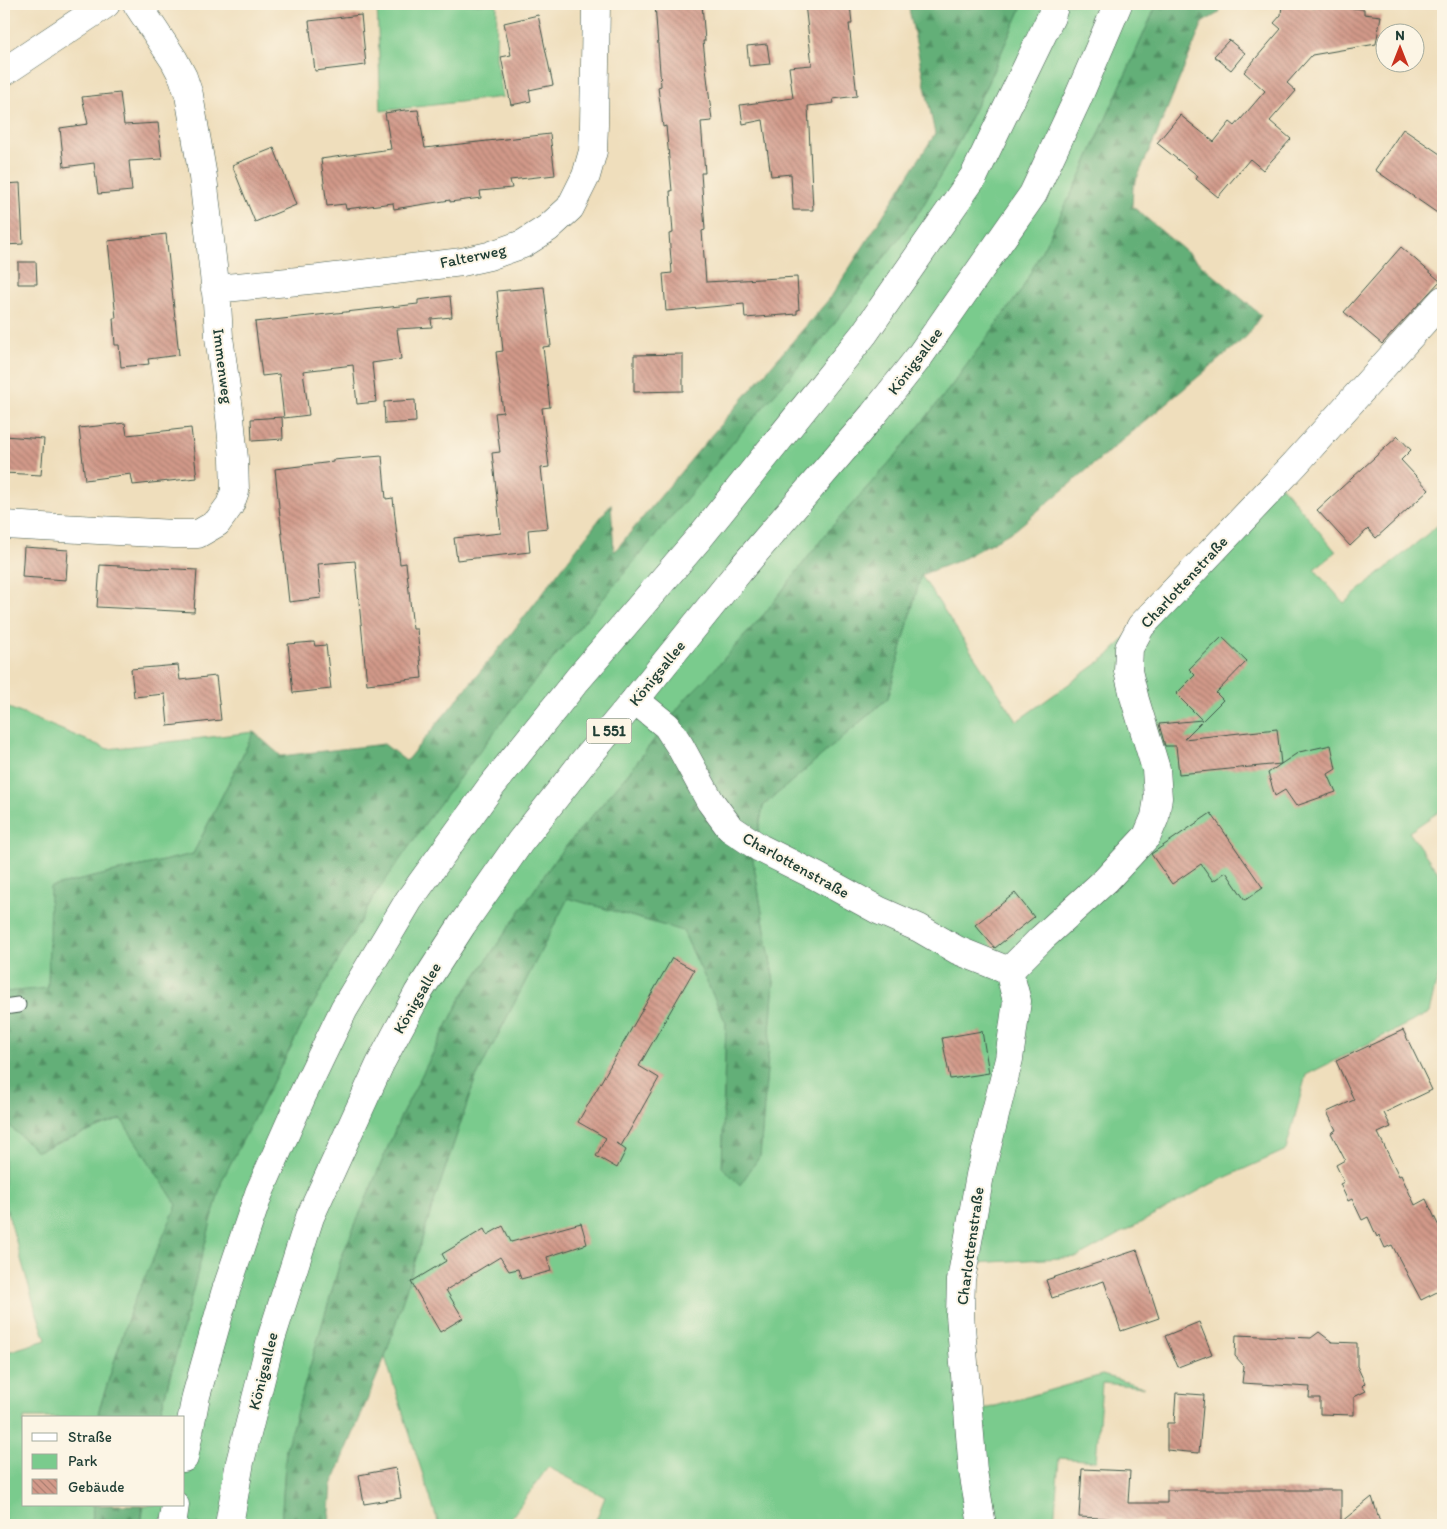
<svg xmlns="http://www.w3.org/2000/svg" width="1447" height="1529" font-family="Itim,sans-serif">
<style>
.green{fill:#7acb8d;stroke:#4c8460}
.forest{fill:url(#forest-firs);stroke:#417656}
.building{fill:url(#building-back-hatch)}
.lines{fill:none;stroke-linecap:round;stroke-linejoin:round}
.lane-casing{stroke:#3e5548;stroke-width:17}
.street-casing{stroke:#3e5548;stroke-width:29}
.secondary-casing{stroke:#3e5548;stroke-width:29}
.primary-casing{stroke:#3e5548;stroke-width:29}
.lane{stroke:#fff;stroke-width:15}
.street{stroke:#fff;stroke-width:28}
.secondary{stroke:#fff;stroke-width:28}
.primary{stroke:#fff;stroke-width:28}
.labels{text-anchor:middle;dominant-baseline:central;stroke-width:4;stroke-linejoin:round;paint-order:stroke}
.shield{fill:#fcf5e5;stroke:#617469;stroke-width:1}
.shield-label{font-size:15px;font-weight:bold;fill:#1f3d34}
.street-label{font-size:16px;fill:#1f3d34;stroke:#fcf5e5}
</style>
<defs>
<pattern id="forest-firs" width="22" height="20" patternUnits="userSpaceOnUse" patternTransform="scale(1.25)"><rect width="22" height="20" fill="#63af78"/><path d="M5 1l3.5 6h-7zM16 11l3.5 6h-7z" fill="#519063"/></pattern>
<pattern id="building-back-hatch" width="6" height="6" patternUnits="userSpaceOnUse" patternTransform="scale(1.25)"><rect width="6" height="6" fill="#d29989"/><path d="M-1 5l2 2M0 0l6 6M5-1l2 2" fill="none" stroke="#aa7e71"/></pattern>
</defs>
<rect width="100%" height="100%" fill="#fcf5e5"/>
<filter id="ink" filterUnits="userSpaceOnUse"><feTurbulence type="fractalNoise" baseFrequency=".02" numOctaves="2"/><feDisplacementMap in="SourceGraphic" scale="10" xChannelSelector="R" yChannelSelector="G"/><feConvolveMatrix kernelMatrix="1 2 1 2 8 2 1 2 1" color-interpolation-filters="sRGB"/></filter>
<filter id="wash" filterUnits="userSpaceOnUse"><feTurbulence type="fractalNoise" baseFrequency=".0096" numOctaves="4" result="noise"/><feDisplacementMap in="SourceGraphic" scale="20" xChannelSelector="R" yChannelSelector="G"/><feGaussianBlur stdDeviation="1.12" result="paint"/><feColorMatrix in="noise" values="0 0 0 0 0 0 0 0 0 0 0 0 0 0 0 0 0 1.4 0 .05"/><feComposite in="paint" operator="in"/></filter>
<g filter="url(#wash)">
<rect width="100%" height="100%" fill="#efdebc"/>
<path class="green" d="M377,4H497L496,58L503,97L381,111Z
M1023,4H1157L1080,177L1021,291L952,385L897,454L829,530L765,613L714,670L687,697L627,775L556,858L461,998L401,1116L342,1256L286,1449L281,1525H141L144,1505H184V1418H159L222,1180L309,1012L373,898L431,815L522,696L751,421L820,342L921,209L949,161L988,82Z
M1276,479L1336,552L1314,569L1344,603L1443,521V809L1409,832L1443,879V966L1435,987L1429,1013L1306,1075L1286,1150L1213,1183L1078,1257L975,1263L970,1314L975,1412L1102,1375L1144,1387L1102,1383L1096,1461L1059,1458L1054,1525H594L605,1497L548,1467L506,1525H439L385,1357L427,1223L475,1080L568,898L683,931L726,1023L723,1113L740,1184L760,1156L774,982L753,860L763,806L888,698L921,575L1017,721L1108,656Z
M4,706L108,749L254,732L193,854L51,887L48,989L4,992Z
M121,1119L178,1205L132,1306L99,1410L98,1418H24V1505H93L92,1525H4V1353L46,1340L36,1311L4,1200V1121L37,1151Z"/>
<path class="forest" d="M908,4H1023L988,82L949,161L921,209L820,342L751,421L522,696L431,815L373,898L309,1012L222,1180L159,1418H98L99,1410L132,1306L177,1205L121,1119L37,1151L4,1121V992L48,988L50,887L193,854L254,732L281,756L384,744L406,761L507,639L611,504L614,552L715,431L831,297L935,134Z
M1157,4H1222L1219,13L1203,22L1156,136L1133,187L1132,206L1261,315L1247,336L1015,530L960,560L921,575L888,698L763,806L753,860L774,982L760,1156L740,1185L722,1167L726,1023L683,931L568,898L475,1080L427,1223L385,1357L332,1485L329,1525H281L286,1449L342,1256L401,1116L461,998L556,858L627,775L687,697L714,670L765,613L829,530L897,454L952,385L1021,291L1080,177Z
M93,1505H143L141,1525H92Z"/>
<g id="blocks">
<path class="building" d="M655,4H702L705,41H703L712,121L701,122L705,173H701L705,230L702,231L706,282L797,277L799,310H797V314L745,318L744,304L666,311L663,274L672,273L669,234L673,233L670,191H672L666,126L663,127L658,87L661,86Z
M805,4H850L852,24H849L857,96L833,99L834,103L808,106L813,210H793L791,174L771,176L763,120L743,124L740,105L793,98L789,67L812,65Z
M1282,4L1315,8L1316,4L1349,5V8L1364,9V14L1381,16L1376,44L1312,55L1287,83L1296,91L1270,121L1291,139L1263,170L1250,159L1218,197L1196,179L1198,176L1157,143L1180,115L1214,142L1230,122L1235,126L1265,91L1244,72L1281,29L1274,23L1281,15Z
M361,15L366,65L315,71L309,21Z
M538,15L553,85L529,90L531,101L511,105L501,57L511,55L504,23Z
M1229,40L1245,53L1231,70L1214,56Z
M767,44L770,64L749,66L747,46Z
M120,93L124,125L158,123L162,159L129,161L132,191L98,194L94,163L64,167L60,128L88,124L82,97Z
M405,110L406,111L418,110L425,148L550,134L555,175L510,180L512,188L480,191L481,198L450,202V200L394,209L393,203L346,209L345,204L327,206L321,159L391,149L385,113Z
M1403,129L1443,156V217L1375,170Z
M274,148L296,205L255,222L232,165Z
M20,183L23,244L4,245V184Z
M166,234L179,355L148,359L149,364L121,367L119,345H115L113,318H116L108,241Z
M1401,247L1440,281L1382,344L1344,312Z
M18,262H36L37,284H18Z
M544,287L551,346L543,347L550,407L542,408L549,467L541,468L548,528L528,530L530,552L457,560L454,538L501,533L492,453L500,452L495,413L503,412L496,352L503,351L497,291Z
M450,296L452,317L431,319L432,327L397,329L401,359L372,363L376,402L357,404L353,365L303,371L309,415L284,418L279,374L262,376L255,322L418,304V300Z
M683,354V391L634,392V355Z
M415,400L416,422L385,424L384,402Z
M282,417L283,439L252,441L251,419Z
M125,423L127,435L191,428L197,478L133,485L131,474L85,480L79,428Z
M4,436L44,439L41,475L4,473Z
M1398,436L1411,450L1401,460L1429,490L1376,538L1368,529L1350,546L1317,510Z
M382,456L386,499L393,498L400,564L406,563L413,629H417L422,678L367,684L355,561L318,564L321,598L289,602L275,469L333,462V460Z
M24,547L68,550L66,580L22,577Z
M100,565L197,570L194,612L97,607Z
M1222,637L1247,661L1216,693L1223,700L1184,739L1277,729L1281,764L1299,752L1331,745L1336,769L1328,774L1336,792L1296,806L1285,790L1275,796L1268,773L1281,764L1179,774L1176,746H1165L1159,724L1202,720L1176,694L1195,675L1189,669Z
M314,642L315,646L326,645L331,689L293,693L288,644Z
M178,665L180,680L216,676L221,720L168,726L165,694L134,697L131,669Z
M1211,813L1263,888L1245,900L1226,872L1213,881L1201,864L1172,884L1151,854Z
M1015,893L1034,917L995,948L975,925Z
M672,958L694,970L639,1066L659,1078L621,1146L616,1143L626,1150L617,1168L596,1156L606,1138L578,1122Z
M1403,1030L1432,1090L1384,1113L1391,1127L1378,1133L1399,1176L1401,1175L1415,1205L1426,1199L1443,1235V1289L1421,1300L1392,1245L1385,1248L1379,1235L1377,1237L1368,1217L1362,1220L1352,1199L1348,1201L1340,1184L1344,1182L1336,1165L1345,1160L1331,1133L1336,1130L1327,1112L1354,1100L1336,1061Z
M982,1031L989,1073L950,1079L942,1038Z
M581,1223L587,1244L547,1257L551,1271L521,1279L518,1269L509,1271L500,1257L446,1290L463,1318L440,1332L411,1282L446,1261L442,1254L484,1229L487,1235L503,1226L511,1242Z
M1137,1250L1159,1318L1121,1331L1104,1281L1052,1298L1046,1280Z
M1199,1322L1212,1354L1178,1367L1165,1336Z
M1319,1332L1332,1342L1357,1343V1366L1365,1383L1362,1386L1366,1391L1354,1397V1415L1320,1414V1398H1309L1310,1387L1242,1383L1244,1366L1235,1356L1236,1335L1311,1338Z
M1176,1393L1204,1395L1199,1453L1167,1450V1423H1174Z
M396,1468L401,1498L364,1504L359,1475Z
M1082,1469L1130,1471L1128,1503H1167V1490H1341V1522L1372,1497L1381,1525H1291L1203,1521V1525H1162V1521L1079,1517Z"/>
</g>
</g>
<g filter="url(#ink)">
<use href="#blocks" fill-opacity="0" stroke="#3e5548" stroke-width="1"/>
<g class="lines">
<defs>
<path id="lane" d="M4,1007L18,1005"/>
<path id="street" d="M215,289L319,279L462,262L489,256L523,244L548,228L570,208L586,176L593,151L594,125L596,4
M4,525L174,534H198L217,523L230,505L235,491L234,459L230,417L219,337L217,302L203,177L189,95L183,77L174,60L137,4
M635,700L667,726L680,746L710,801L730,828L760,848L816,876L878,910L919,928L957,950L1009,971
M1009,971L1042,938L1106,880L1147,836L1155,817L1158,798L1156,769L1135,700L1128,671L1129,648L1141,626L1295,464L1443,300
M982,1525L973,1471L960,1315L961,1280L980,1175L1009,1059L1017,1001L1009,971"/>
<path id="secondary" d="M4,72L106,4"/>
<path id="primary" d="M184,1458L196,1396L225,1293L259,1193L302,1096L344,1009L409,900L490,788L577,680L700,537L864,334L974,176L1051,17L1055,4
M172,1525L175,1505
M229,1525L240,1462L271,1339L310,1217L380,1064L418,993L462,925L520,842L583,762L635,700L740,570L873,415L919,357L1033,194L1077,100L1118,4"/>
</defs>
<use href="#lane" class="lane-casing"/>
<use href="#street" class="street-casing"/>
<use href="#secondary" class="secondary-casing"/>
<use href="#primary" class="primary-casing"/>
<use href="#lane" class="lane"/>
<use href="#street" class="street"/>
<use href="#secondary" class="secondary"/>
<use href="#primary" class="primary"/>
</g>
</g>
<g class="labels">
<rect class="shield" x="586.5" y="718.5" width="45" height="25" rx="4"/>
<g class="shield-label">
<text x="609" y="731">L 551</text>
</g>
<g class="street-label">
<text transform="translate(473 256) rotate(-12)">Falterweg</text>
<text transform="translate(915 361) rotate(-53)">Königsallee</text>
<text transform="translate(223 366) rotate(83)">Immenweg</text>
<text transform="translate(1184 582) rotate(-47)">Charlottenstraße</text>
<text transform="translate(657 673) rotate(-51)">Königsallee</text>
<text transform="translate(796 865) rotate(29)">Charlottenstraße</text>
<text transform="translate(417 998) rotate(-60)">Königsallee</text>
<text transform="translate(970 1246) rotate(-82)">Charlottenstraße</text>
<text transform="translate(263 1371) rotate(-76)">Königsallee</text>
</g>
</g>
<rect width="1447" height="1529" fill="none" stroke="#fcf5e5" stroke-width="20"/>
<rect x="22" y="1416" width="162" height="90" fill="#fcf5e5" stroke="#a4ab9e"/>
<rect x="32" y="1433" width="25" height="8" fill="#ffffff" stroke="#a4ab9e"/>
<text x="68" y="1442" font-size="15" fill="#1f3d34">Straße</text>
<rect x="32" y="1454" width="25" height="15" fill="#7acb8d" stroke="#a4ab9e"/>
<text x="68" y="1466" font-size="15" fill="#1f3d34">Park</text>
<rect x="32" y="1479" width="25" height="15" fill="url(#building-back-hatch)" stroke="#a4ab9e"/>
<text x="68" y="1492" font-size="15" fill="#1f3d34">Gebäude</text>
<g transform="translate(1400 48)"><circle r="24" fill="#fcf5e5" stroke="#a4ab9e"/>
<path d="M0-4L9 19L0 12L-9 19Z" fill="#c8321e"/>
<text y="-8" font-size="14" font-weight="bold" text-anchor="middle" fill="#1f3d34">N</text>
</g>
</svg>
